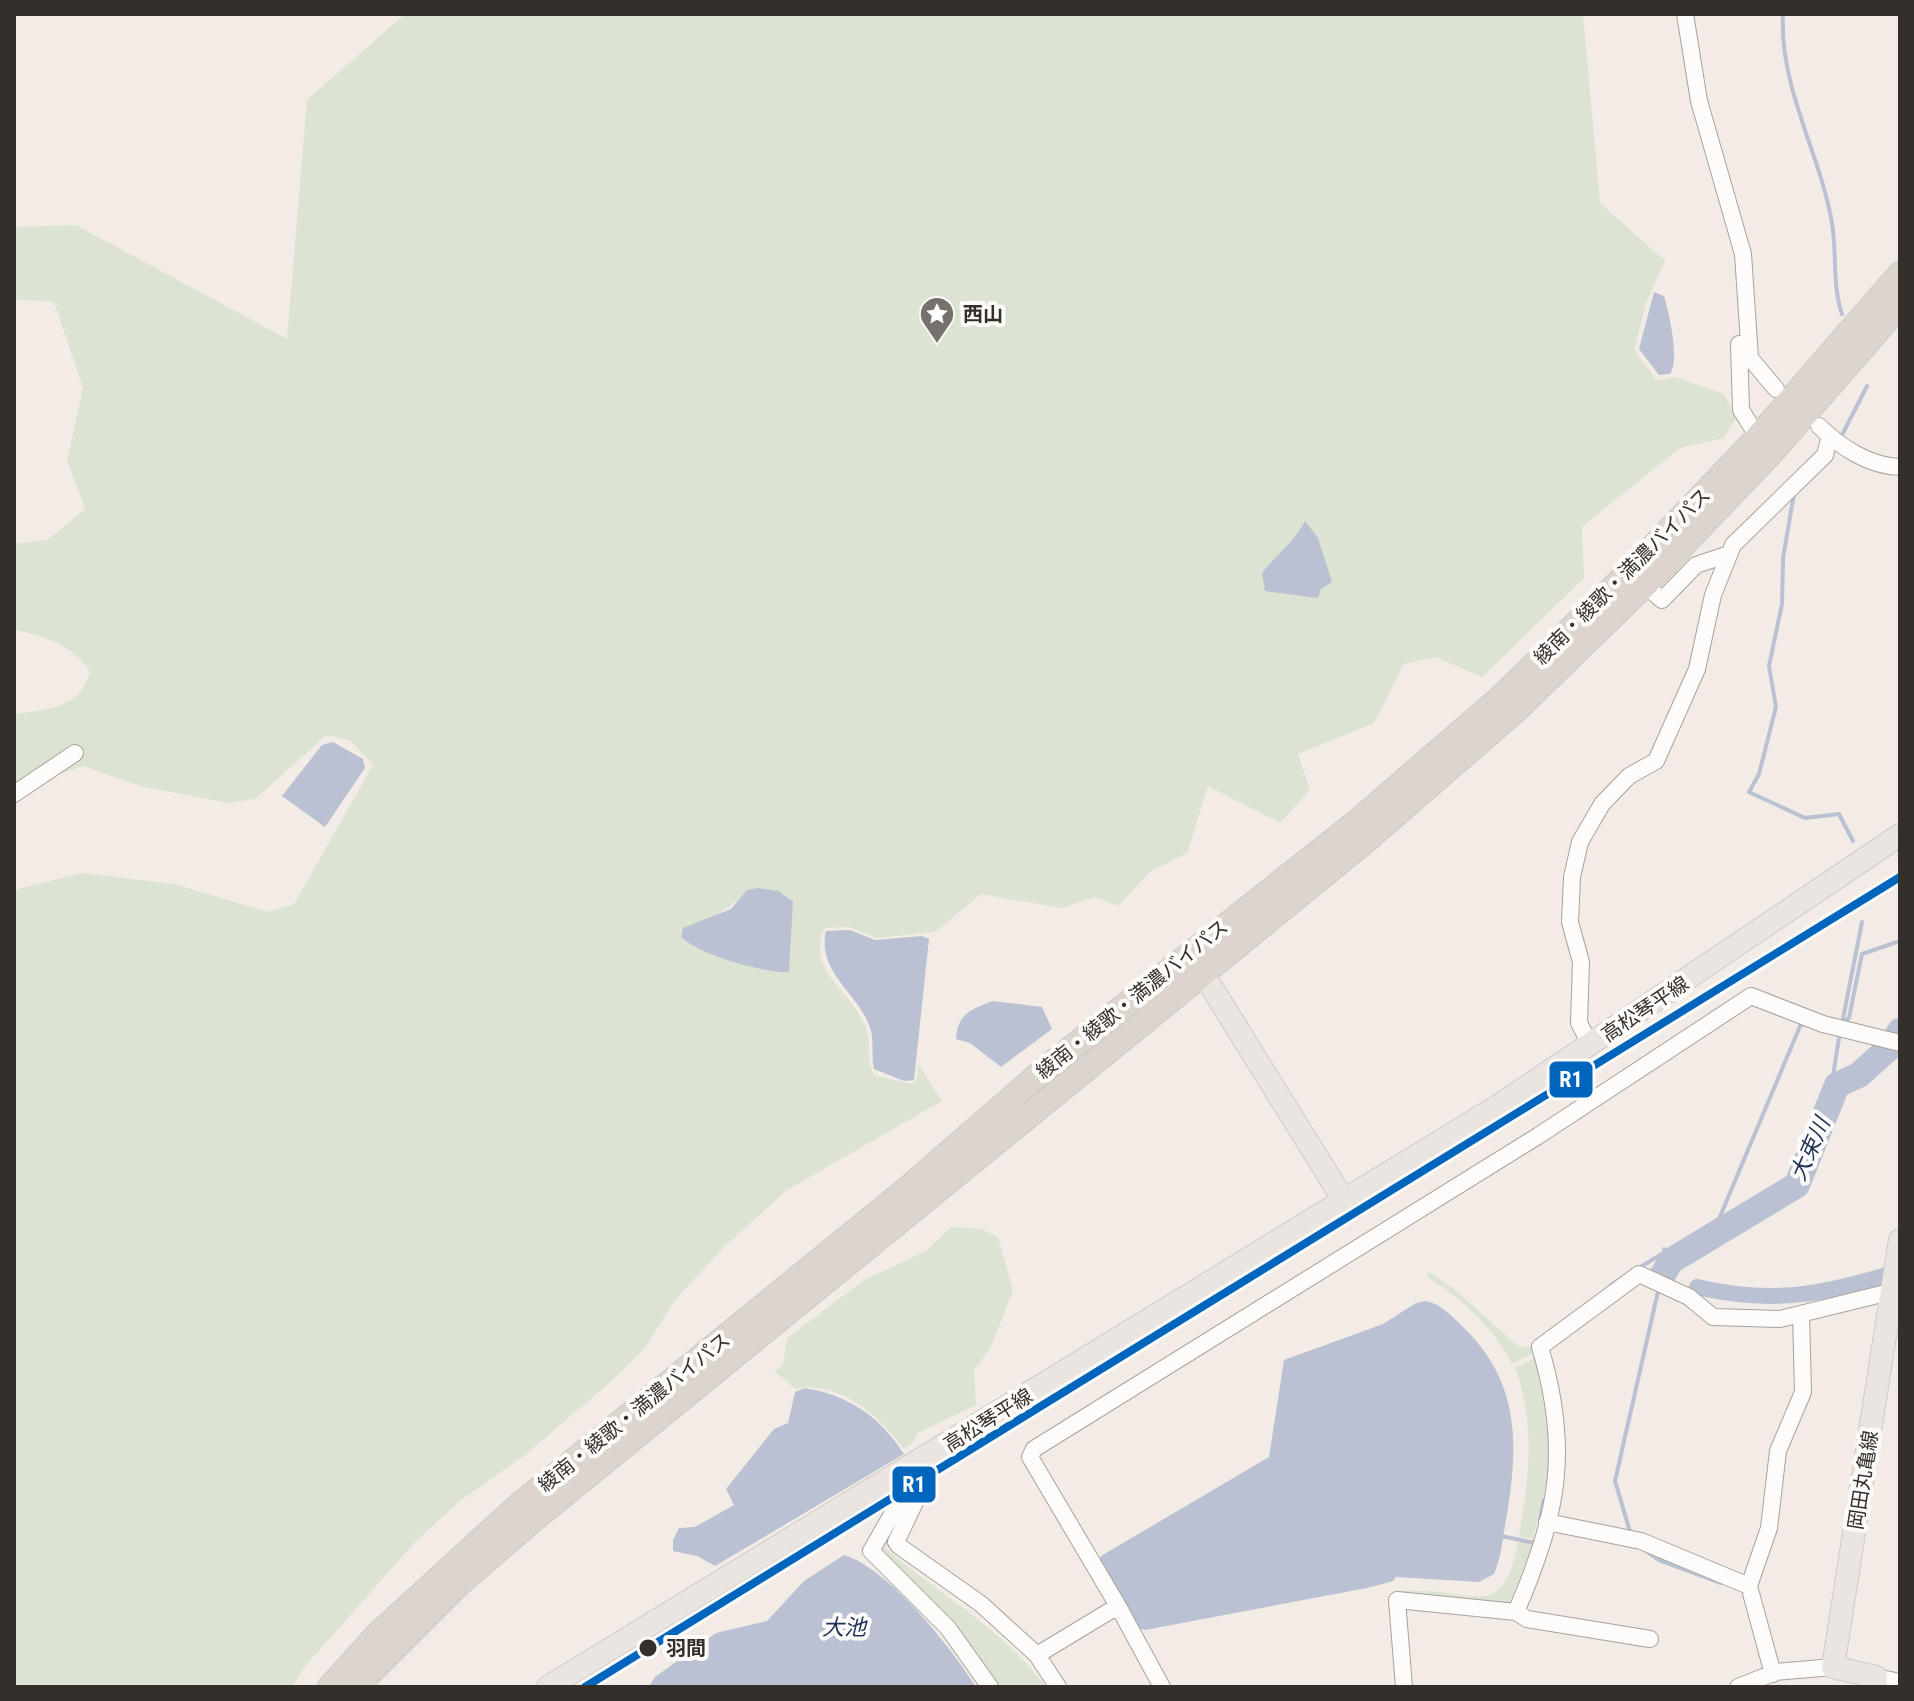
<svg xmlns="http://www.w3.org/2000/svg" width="1914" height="1701" font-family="'Roboto Condensed','Noto Sans JP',sans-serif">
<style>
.green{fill:#dce3d2;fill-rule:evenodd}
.water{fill:#bac1d2}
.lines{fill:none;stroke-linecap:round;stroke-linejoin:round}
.stream{stroke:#bac1d2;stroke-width:4}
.canal{stroke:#bac1d2;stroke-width:16}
.river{stroke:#bac1d2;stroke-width:26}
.minor-casing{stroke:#a8a29d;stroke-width:18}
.major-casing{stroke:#cecac8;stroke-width:24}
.highway-casing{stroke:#cecac8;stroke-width:26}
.minor{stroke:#fdfcfb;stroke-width:16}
.major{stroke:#eae5e1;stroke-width:22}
.highway{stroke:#dcd5ce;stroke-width:24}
.rail-1-casing{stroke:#fdfbf9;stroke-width:14}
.rail-1{stroke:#0065bd;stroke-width:8}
.stop-dot{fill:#342f2b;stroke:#fdfbf9;stroke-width:3}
.labels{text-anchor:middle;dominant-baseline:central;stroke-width:8;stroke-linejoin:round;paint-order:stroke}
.poi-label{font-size:20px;font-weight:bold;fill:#342f2b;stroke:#fdfbf9;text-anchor:start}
.street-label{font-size:20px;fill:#342f2b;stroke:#fdfbf9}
.stop-label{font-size:20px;font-weight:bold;fill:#342f2b;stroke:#fdfbf9;text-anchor:start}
.water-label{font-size:22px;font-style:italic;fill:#1e3256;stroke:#fdfbf9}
.line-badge{stroke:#fdfbf9;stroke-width:3}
.badge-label{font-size:22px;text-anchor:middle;font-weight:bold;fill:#fff}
</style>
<rect width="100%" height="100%" fill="#f3ece6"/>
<path class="green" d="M405,14H1583L1600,203L1665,261L1646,303L1634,350L1657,381L1675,377L1724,394L1736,418L1724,438L1680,448L1582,527L1584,578L1482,677L1435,657L1404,664L1374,723L1298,754L1310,790L1280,823L1208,786L1187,853L1150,872L1118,906L1095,897L1062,908L981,894L935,932L877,938L849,927L825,928C803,971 858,995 867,1032C871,1047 866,1062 874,1075L910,1084L917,1080L918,1064L942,1101L787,1190L726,1245L675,1300L645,1348L614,1379L525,1455L461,1500L416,1541L306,1665L292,1687H14V890L82,873L174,884L268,912L294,904L373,765L351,741L327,735L255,799L228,803L140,786L83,766L14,789V714C46,710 81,708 90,672C75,646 42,635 14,630V544L48,540L85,509L67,461L83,388L54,302L14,299V227L76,225L287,339L307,100ZM758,888L779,891L793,902L789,971C755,973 716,956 686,941L683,928C721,919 728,903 758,888Z
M951,1227L981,1229L998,1237L1013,1291L990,1349L974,1370L976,1405L918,1433L911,1445L904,1449C879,1416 840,1380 795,1389L774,1371L783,1365L787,1338L864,1280L926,1251Z
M1429,1272L1453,1288L1519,1347L1531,1346L1533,1353L1512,1364C1498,1336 1474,1310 1448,1291C1441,1285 1434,1283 1427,1276Z
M1536,1357L1548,1402L1551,1463L1533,1539L1519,1536C1529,1476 1536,1426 1515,1368Z
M904,1509L885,1548C940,1595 1002,1628 1046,1687H995L880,1555L882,1538Z
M1518,1542L1533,1544L1510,1602L1503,1606L1394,1593C1399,1590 1409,1591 1417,1591C1476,1590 1503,1622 1518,1542Z"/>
<path class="water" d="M1654,292L1664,296C1669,313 1680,359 1670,374L1659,375L1639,349Z
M1305,521L1318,538L1332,582L1321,589L1318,598L1265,591L1262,573C1277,554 1294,542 1305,521Z
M333,742L363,759L365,768L325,827L282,796L322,745Z
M758,888L779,891L793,902L789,972C763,973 700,955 681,937L683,928L731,909L747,890Z
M850,930L875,940L922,936L929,939L914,1080L904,1081L874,1069C871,1056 874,1043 871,1031C861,994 816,973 826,931Z
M993,1001L1042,1007L1052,1029L1001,1067L970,1043L956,1039C957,1014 972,1009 993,1001Z
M1426,1301C1440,1304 1451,1315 1461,1325C1519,1380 1519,1440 1507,1514C1503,1534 1502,1556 1494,1574L1479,1582L1396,1577L1393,1581L1367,1588L1145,1630L1137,1628L1099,1561L1101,1556L1269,1457L1284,1360L1383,1324L1416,1303Z
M805,1388C850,1396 879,1416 904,1454L715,1566L697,1556L673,1551V1540L679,1528L695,1527L734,1505L726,1489L774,1429L788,1423L795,1392Z
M844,1555C888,1568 952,1648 976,1687H649L655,1677L716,1633L767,1621L804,1581Z"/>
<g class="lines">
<path class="stream" d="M1783,14C1779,87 1820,153 1832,223C1837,254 1832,284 1842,314
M1840,439L1867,386
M1794,494L1783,558L1782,604L1769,666L1776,707L1759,774L1749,792L1805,818L1839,814L1853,841
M1843,1022L1849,1018L1862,954L1900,941
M1842,1024L1862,922
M1714,1235L1796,1180L1832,1082L1840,1032
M1664,1249L1671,1261
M1611,1285L1719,1219L1801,1024L1805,1025
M1540,1519L1544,1500
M1631,1535L1615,1481L1659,1287
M1501,1536L1535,1543L1536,1539
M1642,1548L1659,1560L1721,1583"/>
<path class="canal" d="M1697,1287C1774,1305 1826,1294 1900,1271"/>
<path class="river" d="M1662,1276L1671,1261L1797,1185L1837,1085L1859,1075L1890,1047L1900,1031"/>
<defs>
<path id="minor" d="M1685,14L1699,101L1743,254L1750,358L1776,389
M1739,344L1741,410L1758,437
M1819,426C1840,447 1869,466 1900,467
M1645,585L1662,600L1696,565L1726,555
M14,794L75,753
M1591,1046L1579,1023L1581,962L1570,922L1572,877L1580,842L1602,804L1629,776L1656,761L1697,669L1713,595L1733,545L1825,455L1829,439
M930,1455L928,1475L896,1542L899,1546L981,1604L1037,1655L1118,1606L1162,1687
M911,1494L891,1516L871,1551L948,1628L990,1687
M1547,1522L1641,1541L1749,1586L1769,1528L1778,1451L1803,1392L1801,1314
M1749,1586L1773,1674
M1118,1606L1030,1457L1034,1449L1538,1136L1751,996L1823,1024L1900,1043
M1516,1612C1558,1514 1571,1450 1540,1347L1639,1274L1689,1297L1713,1317L1780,1319L1898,1290
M1037,1655L1058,1687
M1876,1677L1900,1682
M1404,1687L1397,1600L1516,1612L1527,1619L1650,1639
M1738,1687L1776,1672L1833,1667"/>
<path id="major" d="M1194,959L1343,1199
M548,1687L1498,1106L1900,835
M1875,1687L1876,1677L1833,1667L1900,1240"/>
<path id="highway" d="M330,1687L378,1634L518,1506L907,1189L1046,1068L1353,825L1499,699L1629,572L1758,437L1900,274
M356,1687L459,1584L533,1520L1362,844L1514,712L1645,585L1773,451L1900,305"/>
</defs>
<use href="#minor" class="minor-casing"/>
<use href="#major" class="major-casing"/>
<use href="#highway" class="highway-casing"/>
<use href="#minor" class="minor"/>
<use href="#major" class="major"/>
<use href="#highway" class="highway"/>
<defs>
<path id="rail-1" d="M585,1687L1900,877"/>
</defs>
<use href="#rail-1" class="rail-1-casing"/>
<use href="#rail-1" class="rail-1"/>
</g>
<defs>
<symbol id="sight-pin" viewBox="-11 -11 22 30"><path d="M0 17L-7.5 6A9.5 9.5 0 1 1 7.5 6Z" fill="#77716c" stroke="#fdfbf9"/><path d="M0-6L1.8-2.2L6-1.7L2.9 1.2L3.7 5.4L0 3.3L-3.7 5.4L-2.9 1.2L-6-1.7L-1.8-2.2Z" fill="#fff"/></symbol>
</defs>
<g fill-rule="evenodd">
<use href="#sight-pin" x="917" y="294" width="40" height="54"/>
</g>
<circle class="stop-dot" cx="648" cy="1648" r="10"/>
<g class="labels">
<g class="poi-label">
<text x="963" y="314">西山</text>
</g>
<g class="street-label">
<text transform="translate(1622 576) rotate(-45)">綾南・綾歌・満濃バイパス</text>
<text transform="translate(1132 999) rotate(-39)">綾南・綾歌・満濃バイパス</text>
<text transform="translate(1645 1009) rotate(-34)">高松琴平線</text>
<text transform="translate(634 1412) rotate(-39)">綾南・綾歌・満濃バイパス</text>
<text transform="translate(988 1420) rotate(-32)">高松琴平線</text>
<text transform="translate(1863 1480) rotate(-81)">岡田丸亀線</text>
</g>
<g class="stop-label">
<text x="666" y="1648">羽間</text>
</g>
<g class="water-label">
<text transform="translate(1810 1149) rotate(-66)">大束川</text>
<text x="844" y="1627">大池</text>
</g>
</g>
<g class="line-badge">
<rect x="1548" y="1060" width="46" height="39" rx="8" fill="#0065bd"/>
<rect x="891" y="1465" width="46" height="39" rx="8" fill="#0065bd"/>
</g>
<g class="badge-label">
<text x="1571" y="1087">R1</text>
<text x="914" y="1492">R1</text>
</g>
<rect width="1914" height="1701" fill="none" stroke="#342f2b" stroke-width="32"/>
</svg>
